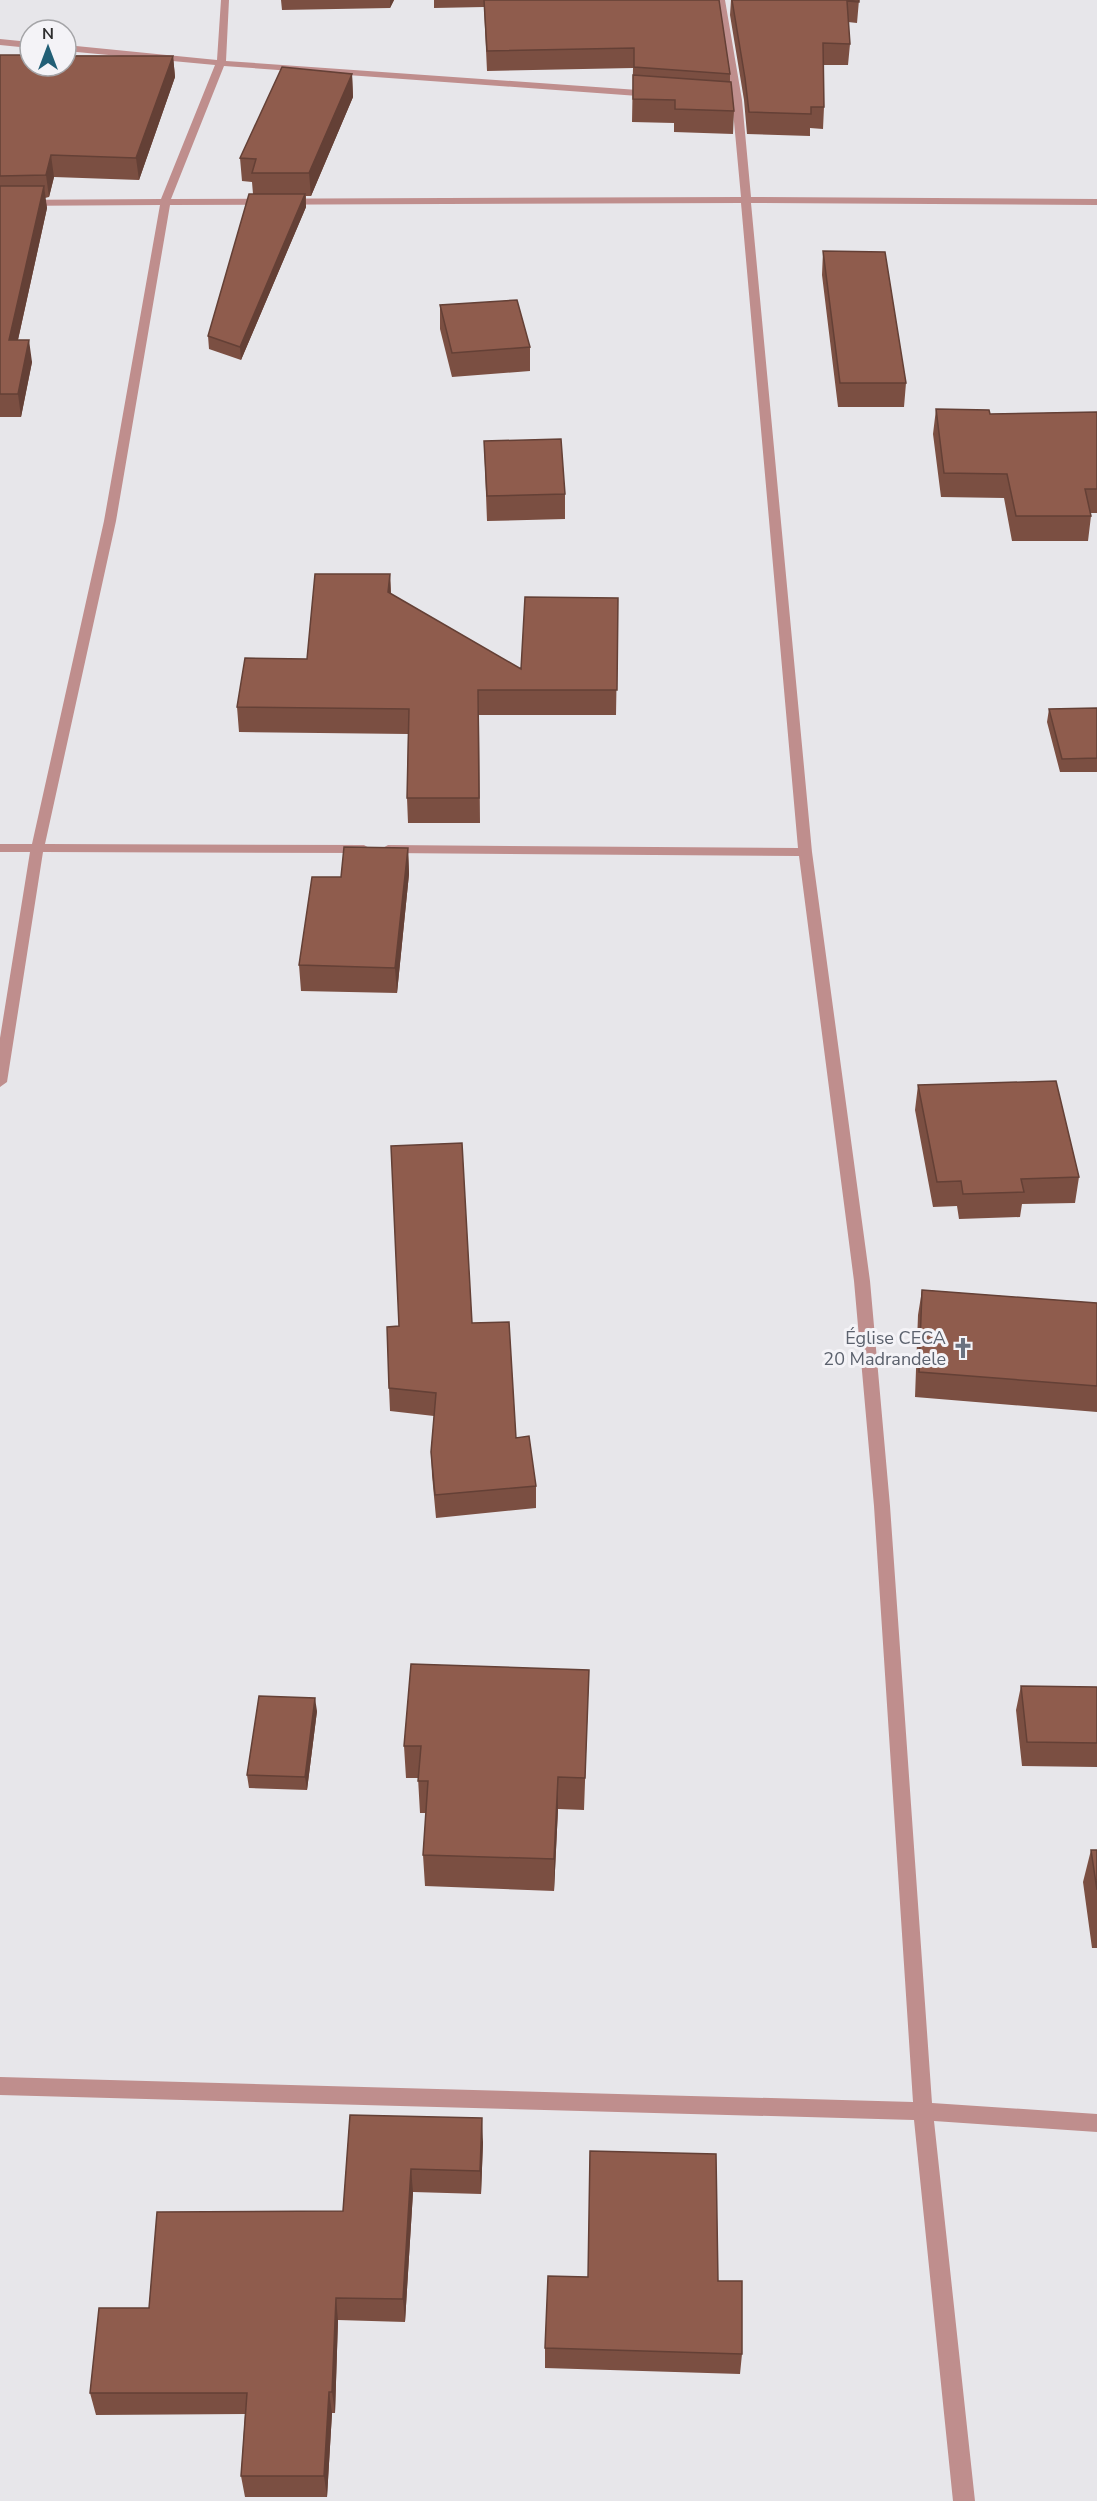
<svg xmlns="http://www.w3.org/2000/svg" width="1097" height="2501" font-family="'Nunito Sans',sans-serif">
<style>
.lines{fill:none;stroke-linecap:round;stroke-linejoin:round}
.minor{fill:#bf8e8d;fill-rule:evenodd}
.wall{fill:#7b4f42}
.shaded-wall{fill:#644036}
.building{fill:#8f5c4d;stroke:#644036;stroke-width:1.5}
.labels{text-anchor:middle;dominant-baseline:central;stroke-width:6;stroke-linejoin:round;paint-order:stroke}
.worship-label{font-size:18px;fill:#5b616d;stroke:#f4f3f7;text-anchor:end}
</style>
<rect width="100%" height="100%" fill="#e7e6ea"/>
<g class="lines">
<path class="minor" d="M221,0H229L226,61L652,91L657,94L652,97L224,66L171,199L741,197L732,100L717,0H725L742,100L751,197L1097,199V205L751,203L812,852L870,1281L890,1506L932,2103L1097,2114V2132L934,2121L975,2501H953L914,2120L0,2095V2077L913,2102L874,1506L854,1281L799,856L388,853L381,849L388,845L798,848L741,203L170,205L116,521L45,844L364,845L371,849L364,853L43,852L7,1082L0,1087V1038L30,852H0V844H32L104,521L160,205L0,206V200L161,199L215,65L66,51V45L217,60Z
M0,39L30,42V48L0,45Z"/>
</g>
<path class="wall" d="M281,0H394L390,8L282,10Z
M434,0H719L730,74V82L734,111L733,134L674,132V123L632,122L633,68L487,71L484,7L434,8Z
M731,0H859L857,23L848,22L850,44L848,65H824V107L823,129L810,128V136L747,134L744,100L730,15Z
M0,55L173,56L175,77L139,180L54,177L49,197L45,198L47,208L18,340L32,362L21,417H0Z
M352,74L353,97L311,196H306V207L241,360L209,349L208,336L253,194L252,182L242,181L240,158Z
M823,251L906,383L904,407H838L822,275Z
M440,305L530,347V371L452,377L440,329Z
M936,409L990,414L1097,412V513H1091V516L1088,541H1012L1004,498L941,497L933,434Z
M484,441L565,494V519L487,521Z
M390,574L391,594L521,669L618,598L616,715H479L480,823H408L407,798L408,734L239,732L237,707L307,659Z
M1097,708V772H1060L1047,722L1049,709Z
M408,848L409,874L397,993L301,991L299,965Z
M918,1085L1079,1177L1075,1203L1022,1204L1020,1217L959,1219L957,1206L933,1207L915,1110Z
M922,1290L1097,1303V1412L915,1397L918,1315Z
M472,1323L516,1438L536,1486V1508L436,1518L432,1475L431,1452L434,1416L390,1411L389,1388Z
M589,1670L584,1810L558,1809L554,1891L425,1886L423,1855L426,1813H420L418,1778H406L404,1746Z
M1021,1686L1097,1687V1767L1022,1766L1016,1710Z
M317,1711L307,1790L249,1788L247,1775Z
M1091,1850H1097V1948H1092L1083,1882Z
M350,2115L483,2142L481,2194L413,2192L405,2322L338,2320L335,2413H332L327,2497H245L241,2476L245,2414L96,2415L90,2393L343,2211Z
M718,2281L742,2354L740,2374L545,2368V2348Z"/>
<path class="shaded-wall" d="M390,0H394L390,8Z
M173,56L175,77L139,180L136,158Z
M352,74L353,97L311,196L309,173Z
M51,155L54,177L49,197L46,175Z
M44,186L47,208L13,362L9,340Z
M305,194L306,207L241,360L240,347Z
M29,340L32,362L21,417L18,394Z
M390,574L391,599L388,592Z
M408,848L409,874L397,993L395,968Z
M315,1698L317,1711L307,1790L305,1777Z
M558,1777V1809L554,1891V1859Z
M482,2118L483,2142L481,2194L480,2171Z
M411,2169L413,2192L405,2322L403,2299Z
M336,2298L338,2320L335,2413L332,2392Z
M329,2392L332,2413L327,2497L324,2476Z"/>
<path class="building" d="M484,0H719L730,74L634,67V48L487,51Z
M732,0H859V2L847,1L850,44L823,43L824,107H811V114L749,112L745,78Z
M0,55H30V66H66V56H173L136,158L51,155L46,175L0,176Z
M282,67L352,74L309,173H252L256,159L240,158Z
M633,75L731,82L734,111L675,109V100L633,99Z
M0,186H44L9,340H29L18,394H0Z
M249,194H305L240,347L208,336Z
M823,251L885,252L906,383H840Z
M517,300L530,347L452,353L440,305Z
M936,409L989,410L990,414L1097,412V489H1085L1091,516H1016L1007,474L944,473Z
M561,439L565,494L487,496L484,441Z
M315,574H390L388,592L521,669L525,597L618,598L617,690H478L479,798H407L409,709L237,707L245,658L307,659Z
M1097,708V758L1062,759L1049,709Z
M344,847L408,848L395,968L299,965L312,877H341Z
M1056,1081L1079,1177L1021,1179L1024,1192L963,1194L961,1181L937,1182L918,1085Z
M462,1143L472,1323L509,1322L516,1438L529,1436L536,1486L435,1495L431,1452L436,1393L389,1388L387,1327L399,1326L391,1146Z
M922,1290L1097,1303V1386L919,1372Z
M411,1664L589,1670L585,1778L558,1777L554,1859L423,1855L428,1781H418L421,1746H404Z
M1021,1686L1097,1687V1743L1027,1742Z
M259,1696L315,1698L305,1777L247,1775Z
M1091,1850H1097V1890Z
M350,2115L482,2118L480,2171L411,2169L403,2299L336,2298L332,2392H329L324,2476H241L247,2393H90L99,2308H149L157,2212L343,2211Z
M590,2151L716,2154L718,2281H742V2354L545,2348L548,2276L588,2277Z"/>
<defs>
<symbol id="church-bare" viewBox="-9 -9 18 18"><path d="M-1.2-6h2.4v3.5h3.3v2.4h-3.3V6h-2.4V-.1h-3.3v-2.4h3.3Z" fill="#6b7280" stroke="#f4f3f7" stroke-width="2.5" paint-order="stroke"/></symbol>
</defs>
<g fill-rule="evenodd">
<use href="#church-bare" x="948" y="1333" width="30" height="30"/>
</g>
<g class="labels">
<g class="worship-label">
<text x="946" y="1338">Église CECA<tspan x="946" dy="21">20 Madrandele</tspan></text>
</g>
</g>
<g transform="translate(48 48)"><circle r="28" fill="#f4f3f7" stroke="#a4a4a7" stroke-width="1.5"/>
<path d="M0-4.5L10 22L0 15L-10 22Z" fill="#225f76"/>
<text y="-9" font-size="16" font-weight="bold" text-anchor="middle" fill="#2d2d2e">N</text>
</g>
</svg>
